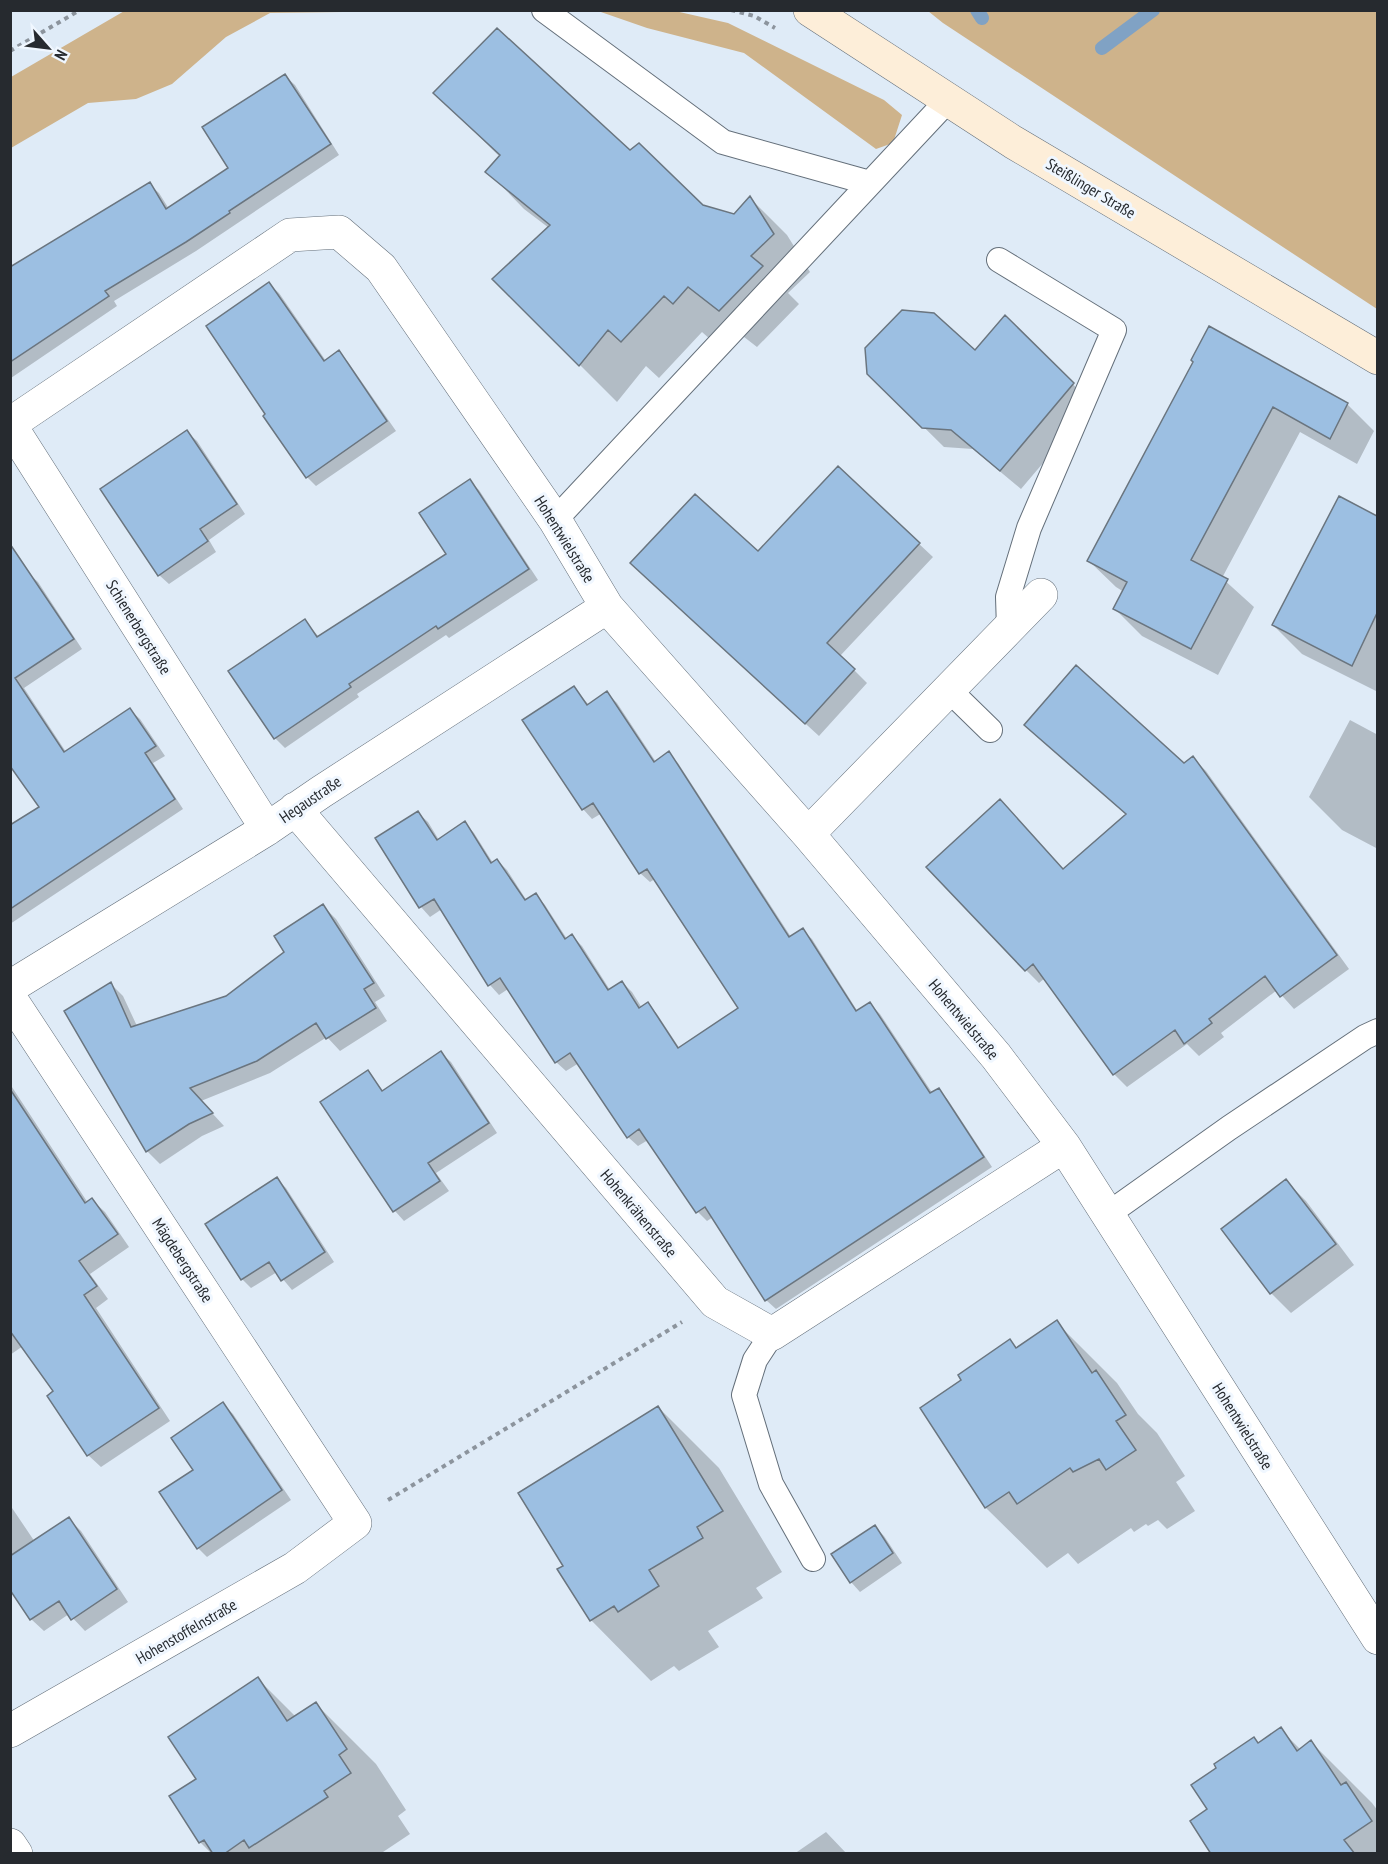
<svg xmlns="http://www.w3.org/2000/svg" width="1388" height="1864" font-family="'PT Sans Narrow',sans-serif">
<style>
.green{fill:#ceb38b}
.shadow{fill:#0003}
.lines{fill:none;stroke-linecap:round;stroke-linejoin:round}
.stream{stroke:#80a2c4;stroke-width:14}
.building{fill:#9cbfe2;stroke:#6a757f;stroke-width:1.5}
.lane-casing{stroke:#646f7a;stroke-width:26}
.street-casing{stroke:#646f7a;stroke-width:34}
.secondary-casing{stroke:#646f7a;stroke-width:34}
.path{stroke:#8c949d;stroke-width:4;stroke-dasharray:4.5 4.5;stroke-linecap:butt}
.lane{stroke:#fff;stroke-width:24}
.street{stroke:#fff;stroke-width:33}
.secondary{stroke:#fdeed9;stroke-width:33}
.labels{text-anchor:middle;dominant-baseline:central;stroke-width:6;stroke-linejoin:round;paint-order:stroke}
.street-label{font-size:16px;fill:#262a2f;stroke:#f0f7ff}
</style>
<rect width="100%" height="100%" fill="#dfebf7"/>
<path class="green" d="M126,10H346V11L343,12L270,13L226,37L172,84L136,99L88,103L11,148V77Z
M598,11H675L728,23L884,100L902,115L893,143L876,149L744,53L647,28Z
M928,11H1377V309L943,23Z"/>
<path class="shadow" d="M285,76L295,85L339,155L196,251L114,301L117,306L11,378L10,268L149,184L159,193L169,209L230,168Z
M435,93L629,152L702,206L735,216L750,198L787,235L810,272L788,293L799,304L757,347L726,323L711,340L702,332L659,378L646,366L617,402L494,279L549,228L524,209L487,171L500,157Z
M269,284L279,293L326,361L339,352L348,362L396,431L316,486L307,477L267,415Z
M1005,318L1093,404L1021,489L973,449L944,447L869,373L975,352Z
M1210,328L1348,405L1374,431L1357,464L1300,432L1222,578L1254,607L1218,675L1142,636L1115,609L1124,592L1116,587L1089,561L1195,362Z
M187,432L197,441L245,514L209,540L216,552L169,584L159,575Z
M838,468L933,557L840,656L867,683L819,736L645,577L758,553Z
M469,481L479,490L538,580L449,638L446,635L357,694L359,697L285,748L275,738L305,621L319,637L448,555Z
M1339,498L1378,518V692L1302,654L1273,625Z
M28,573L38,582L82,649L24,688L66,752L130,710L140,719L165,756L153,763L183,809L10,924V827L41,807L10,763V584Z
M574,688L589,705L607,693L617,703L656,762L668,753L678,763L791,937L802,930L812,939L858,1012L870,1004L880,1014L933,1094L939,1090L948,1100L992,1167L776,1309L766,1300L713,1217L707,1221L698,1212L648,1140L638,1146L628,1137L579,1063L566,1071L556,1062L508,989L499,995L490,985L442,909L430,917L421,907L377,839L418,813L428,822L439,840L465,823L474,833L493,863L497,860L507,870L527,901L536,895L545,905L567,939L572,936L582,946L610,990L622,982L632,992L642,1008L648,1004L657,1014L680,1049L740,1009L655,879L650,882L640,873L602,813L592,819L583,809L524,720Z
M1350,720L1378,735V849L1342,830L1309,797Z
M1026,725L1184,765L1193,758L1206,771L1349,969L1294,1009L1277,990L1221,1033L1224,1037L1199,1056L1187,1044L1127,1087L1114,1074L1045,978L1039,983L1026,970L1064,870L1127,815Z
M323,906L336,919L385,996L375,1002L387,1021L340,1051L327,1037L270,1073L201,1101L224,1126L202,1136L160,1164L147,1151L66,1012L111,984L123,996L137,1026L226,998L286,953Z
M441,1053L451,1062L497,1133L436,1173L449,1191L404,1221L395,1211L368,1072L384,1092Z
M10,1084L88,1203L92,1200L105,1212L129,1247L90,1274L108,1299L96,1308L170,1421L101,1467L88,1455L55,1392L23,1346L10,1355Z
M277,1179L286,1188L334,1262L292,1290L277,1272L251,1288L242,1279Z
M1286,1181L1306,1201L1354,1265L1291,1313L1271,1293Z
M1056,1322L1117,1383L1138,1414L1157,1433L1185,1476L1176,1482L1195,1511L1167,1529L1158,1520L1148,1526L1146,1524L1134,1532L1131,1528L1078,1564L1068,1553L1047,1568L986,1508L922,1408L963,1380L1010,1341L1018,1349Z
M223,1404L233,1414L291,1500L207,1557L198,1548L195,1470Z
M658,1407L719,1468L782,1572L756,1588L763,1598L708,1631L719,1647L679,1671L674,1666L651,1681L591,1620L559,1569L565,1566Z
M10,1505L35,1542L69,1519L81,1531L128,1602L85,1631L69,1614L44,1631L31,1619L10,1588Z
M875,1527L884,1536L902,1563L860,1592L851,1582Z
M258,1679L296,1717L316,1704L376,1764L406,1810L398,1816L410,1834L383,1852L384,1854H212L200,1842L198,1780Z
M1280,1729L1301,1750L1311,1742L1372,1803L1378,1811V1854H1213L1209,1809L1259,1744Z
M826,1832L847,1854H794Z"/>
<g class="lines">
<path class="stream" d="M977,10L982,18
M1102,48L1153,10"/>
</g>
<path class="building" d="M497,28L630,150L639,143L703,205L734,214L750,196L774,234L751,256L763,266L719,311L688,287L673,304L664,296L621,342L608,330L579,366L492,279L550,225L485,172L500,155L433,93Z
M285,74L331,144L229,211L230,213L186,242L105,291L109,296L10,362V267L150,182L166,209L228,168L202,127Z
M269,282L324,361L339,350L387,421L306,478L263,416L265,414L206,326Z
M902,310L934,313L975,350L1005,315L1074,383L1000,471L951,430L922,428L867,374L865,348Z
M1209,326L1348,403L1330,439L1273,407L1191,560L1228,579L1191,649L1113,609L1127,582L1087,561L1193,362L1191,360Z
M187,430L237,504L200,529L208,541L158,576L100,489Z
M838,466L920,543L827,643L855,669L805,724L630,563L695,494L758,551Z
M470,479L529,569L438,629L436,626L349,684L351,687L274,739L228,671L305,619L317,637L446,554L419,513Z
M1339,496L1377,516V613L1352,666L1272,625Z
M10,544L74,639L15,678L64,752L130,708L156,746L145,753L175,799L10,909V825L39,807L10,766Z
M1076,665L1184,763L1193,756L1337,955L1280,997L1265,976L1209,1019L1212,1023L1184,1044L1175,1030L1113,1075L1033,964L1025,971L926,867L1000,799L1063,869L1126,814L1024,725Z
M574,686L587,705L607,691L654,762L669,751L789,937L803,928L856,1011L870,1002L930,1093L939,1088L984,1157L765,1301L705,1207L696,1213L639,1129L627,1138L570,1053L555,1063L500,978L488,986L434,899L419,908L375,838L418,811L437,840L465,821L491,863L497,859L525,900L536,893L565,939L572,934L608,990L622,981L639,1008L648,1002L678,1048L738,1008L647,869L639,874L593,803L582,810L522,720Z
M323,904L374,983L364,989L376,1008L326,1039L316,1023L257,1061L190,1088L213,1113L189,1124L146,1152L64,1011L111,982L131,1027L226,996L284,952L274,936Z
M441,1051L489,1123L428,1163L440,1181L393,1212L320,1102L368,1070L382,1091Z
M10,1089L85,1203L92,1198L118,1234L79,1261L97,1286L84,1295L159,1408L87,1456L47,1396L53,1391L10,1331Z
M277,1177L325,1252L281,1281L269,1262L241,1280L205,1224Z
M1286,1179L1336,1244L1270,1294L1221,1229Z
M1057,1320L1092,1373L1096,1370L1126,1415L1116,1421L1136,1450L1106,1470L1099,1459L1073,1472L1070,1468L1017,1504L1009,1492L985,1508L920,1408L961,1380L958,1375L1010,1339L1016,1348Z
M223,1402L282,1490L197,1549L159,1492L193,1470L171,1438Z
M658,1406L723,1511L697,1527L703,1538L649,1570L659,1586L618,1612L614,1606L590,1621L557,1569L563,1566L518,1493Z
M69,1517L117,1589L71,1620L59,1601L30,1620L10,1590V1556Z
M875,1525L893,1553L850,1583L831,1554Z
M258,1677L287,1721L316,1702L347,1749L339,1755L351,1773L324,1791L328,1797L249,1848L244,1840L224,1854H213L204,1840L199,1843L169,1796L196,1779L168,1737Z
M1281,1727L1297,1751L1311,1740L1341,1785L1346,1782L1372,1821L1344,1840L1355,1854H1211L1190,1821L1207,1809L1191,1785L1216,1768L1214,1764L1254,1737L1258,1743Z"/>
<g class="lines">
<defs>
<path id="lane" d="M544,10L723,142L870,183
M999,260L1114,330L1029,528L1008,597L1009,628
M555,520L948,100
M949,690L990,730
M1108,1214L1229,1128L1365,1037L1378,1031
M772,1334L755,1360L744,1395L771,1484L813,1559"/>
<path id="street" d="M10,424L290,235L339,232L381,268L555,520L607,607L808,834L996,1056L1064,1146L1378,1638
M10,425L267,829
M295,809L715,1302L772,1334L1064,1146
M808,834L1041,595
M10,987L267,829L321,792L607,607
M10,998L355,1523L295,1568L10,1731
M10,1845L16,1854"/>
<path id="secondary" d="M810,10L1013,142L1378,358"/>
</defs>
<use href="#lane" class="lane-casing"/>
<use href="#street" class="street-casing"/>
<use href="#secondary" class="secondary-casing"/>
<path class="path" d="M731,10L754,16L775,28
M10,51L80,10
M388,1500L682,1322"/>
<use href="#lane" class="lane"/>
<use href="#street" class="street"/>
<use href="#secondary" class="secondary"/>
</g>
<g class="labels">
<g class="street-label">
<text transform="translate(1091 188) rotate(31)">Steißlinger Straße</text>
<text transform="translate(565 539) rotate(58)">Hohentwielstraße</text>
<text transform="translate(139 627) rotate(58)">Schienerbergstraße</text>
<text transform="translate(310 799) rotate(-34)">Hegaustraße</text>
<text transform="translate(964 1019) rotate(50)">Hohentwielstraße</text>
<text transform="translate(639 1213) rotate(50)">Hohenkrähenstraße</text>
<text transform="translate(183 1260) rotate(57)">Mägdebergstraße</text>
<text transform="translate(1243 1426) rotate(58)">Hohentwielstraße</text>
<text transform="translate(186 1631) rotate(-30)">Hohenstoffelnstraße</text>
</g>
</g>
<rect width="1388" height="1864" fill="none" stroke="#262a2f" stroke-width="24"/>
<g transform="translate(48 48) rotate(118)" stroke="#f0f7ff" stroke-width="4.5" paint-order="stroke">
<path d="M0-4.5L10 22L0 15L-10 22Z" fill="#262a2f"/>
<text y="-9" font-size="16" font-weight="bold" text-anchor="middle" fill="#262a2f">N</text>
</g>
</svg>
